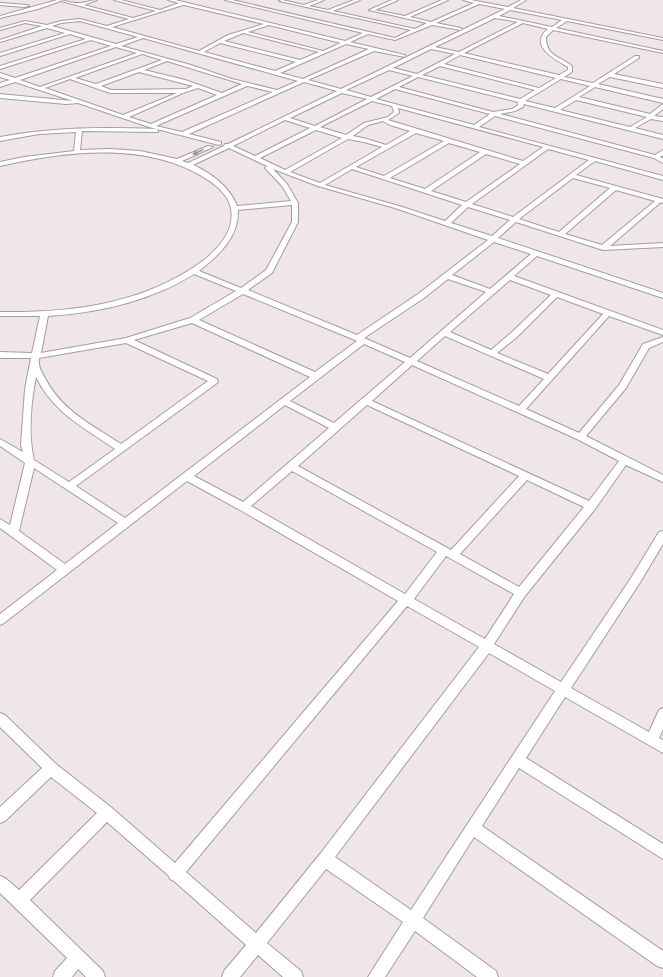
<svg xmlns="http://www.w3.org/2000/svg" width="663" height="977" font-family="'PT Sans Narrow',sans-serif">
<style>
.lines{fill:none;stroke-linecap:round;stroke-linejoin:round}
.street-casing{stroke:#a59ca0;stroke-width:2}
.street{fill:#fff;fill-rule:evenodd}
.oneway{fill:#999898}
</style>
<rect width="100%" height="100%" fill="#f0e6ea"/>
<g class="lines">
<defs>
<path id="street" d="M57,0C65,0 73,4 80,3C86,3 91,0 97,0L84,5L133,18L156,11L114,0H121L160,10L179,3L168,0H175L345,41L363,33L225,0H232L395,38L411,30L279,1L282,0L304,5L318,0H324L309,6L328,10L354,0H360L333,11L415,29L427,23L369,10L392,0H398L375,10L405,16L442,0H448L410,17L431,22L474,3L463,0H471L508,7L521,0H526L513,8L663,38V40L567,21L556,28L663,51V53L553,30L546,37C546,57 560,56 572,66V72L564,77L593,83L635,56H639V58L614,74L663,84V88L610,77L598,84L663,99V103L595,87L579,97L650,114L663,104V109L654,116L663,117V121L651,119L635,128L663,135V139L524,104L523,107L515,111L500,114L655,155L663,150V155L660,157L663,159V163L654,158L495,116L479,127L663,176V180L595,161L576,175L663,199V203L661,202L610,246L663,243V247L603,250L516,222L498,238L663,293V298L537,256L514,276L663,330V335L609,316L526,409L579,433L619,385L643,344L663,337V342L649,348L626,388L586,436L663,475V482L626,465L595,509L525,596L494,644L561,682L631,578L659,532L663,531V544L639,584L571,688L649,732L659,710L663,708V729L659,738L663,740V753L565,697L526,758L663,844V859L519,768L482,826L663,951V968L657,966L474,837L423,918L496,971L498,977H477L415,931L385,977H368L403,922L326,869L267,943L301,971L303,977H283L258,955L240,977H222L224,971L246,945L174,881L170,879L169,876L107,822L30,900L103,971L105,977H86L78,969L72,977H53L55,971L67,958L0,893V876L5,878L19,890L97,813L51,777L5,821L0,823V807L42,768L0,727V713L5,715L56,764L112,808L175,863L398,601L240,510L187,481L4,623L0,625V614L57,570L0,528V519L10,525L25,463L0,446V439L23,452L21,445L25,389L31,358H0V352L32,353L40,316H0V312C72,313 145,304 204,260C219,248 235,230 231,209C229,195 216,185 205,178C146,141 66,151 0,166V162L24,157L74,151L76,132L39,134L0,141V137C53,127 102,127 156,129L158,130V132L82,131L80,150L110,149L140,151L177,159L208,146L213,147L182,161L188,163L224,146L225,144H228L337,91L304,82L189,134L221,142V144L219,145L149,127L78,103L66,104L0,98V94L10,95L73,101L15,82L0,87V83L10,80L0,77V73L15,78L111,46L91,40L0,69V66L86,39L70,34L0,56V53L65,33L47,28L0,42V40L42,26L25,23L0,30V28L25,21L47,25L61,21L80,19L107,26L129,19L61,1L38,9L0,18V16ZM479,4L505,9L341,89L308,80L374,51L405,57V55L350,42L368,34L395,40L432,25L461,30V28L436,23ZM183,5H184L264,24L228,35L199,51L112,27ZM510,10L562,20L552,27L499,16ZM495,18L518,22L459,52L435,47ZM80,21L138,37L116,44L52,26L61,23ZM523,23L548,29C528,45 554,59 568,67V70L559,75L464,53ZM269,25L341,43L323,51L248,32ZM243,33L319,52L300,60L224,41ZM143,38L298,81L277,90L232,79L191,65L121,46ZM220,43L296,62L275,71L204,52ZM346,44L369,49L303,79L280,73ZM116,47L137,53L40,87L20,80ZM431,49L455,54L417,74L393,68ZM142,54L162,60L96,84L75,78ZM460,55L556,78L539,88L444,64ZM167,61L242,84L222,93L185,80L144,70ZM440,66L535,90L520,99L422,75ZM389,70L413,76L371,97L346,90ZM139,72L193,86L186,89L121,90H111L101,86ZM418,77L518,102V105L512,109L493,112L399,87ZM70,79L110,93H177L123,115L45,88ZM561,79L590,86L555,108L525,101ZM247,86L273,92L182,132L156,126ZM198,88L217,95L151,124L129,117L183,93ZM395,89L490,114L474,125L376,99ZM342,93L367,99L315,126L290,118ZM576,100L647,117L630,127L560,110ZM372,101L392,106L394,112L388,117L364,123L346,135L320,127ZM398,108L543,147L523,161L388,120L399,113ZM285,120L310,128L255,156L233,146ZM383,121L390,125L410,131L386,145L367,139L353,136L368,125ZM316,130L342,138L285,170L260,158ZM416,133L444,141L384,176L356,167ZM348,139L364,142L382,147L320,183L290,172ZM449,143L480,152L425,189L390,178ZM229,148L267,166L265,168L282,186L291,201L237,206C230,187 211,173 193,165ZM548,149L589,160L513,217L472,204ZM486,154L520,164L466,202L431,191ZM273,169L318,186L395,208L488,240L418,294L357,335L248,290L272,273L298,222V203L287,184ZM352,169L462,205L445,221L399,206L325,185ZM573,178L610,188L559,232L519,219ZM616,190L655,201L602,245L565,234ZM292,205V222L266,270L241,288L199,271C219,255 239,237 238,210ZM468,207L510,220L492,236L451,223ZM494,242L531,254L490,289L452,275ZM194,274L236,291L190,318L126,338L41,353L48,316C98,313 151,301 194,274ZM448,279L486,292L410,358L364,338L424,298ZM510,280L551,295L511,333L491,350L450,332ZM243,294L355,340L357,341L315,372L199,320ZM557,297L603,314L548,374L497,353L517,337ZM192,323L310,377L125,518L76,486L217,383L218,381L217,379L134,340ZM445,336L544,379L519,406L417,361ZM126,343L208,381L121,444C92,425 61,410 45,378C41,371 38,366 39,358ZM364,344L405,362L334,423L290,401ZM412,365L577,439L619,461L589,501L372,401ZM36,377C54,413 83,427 115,449L69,482L34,460C28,435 31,402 36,377ZM285,405L329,428L243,502L194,476ZM367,405L519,476L451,550L298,466ZM34,468L118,523L65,564L19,531ZM292,471L437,552L405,594L251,506ZM527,480L584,507L519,587L460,554ZM446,556L514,594L485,639L414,599ZM407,606L479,647L320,854L256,933L186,872ZM489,653L555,691L411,910L335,857Z
M0,3L27,5L29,6L24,7L0,5Z"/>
</defs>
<use href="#street" class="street-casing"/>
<use href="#street" class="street"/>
</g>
<defs><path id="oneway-solid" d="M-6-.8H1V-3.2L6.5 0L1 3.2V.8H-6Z"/></defs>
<use class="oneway" href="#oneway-solid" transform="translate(198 152) rotate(156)"/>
</svg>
